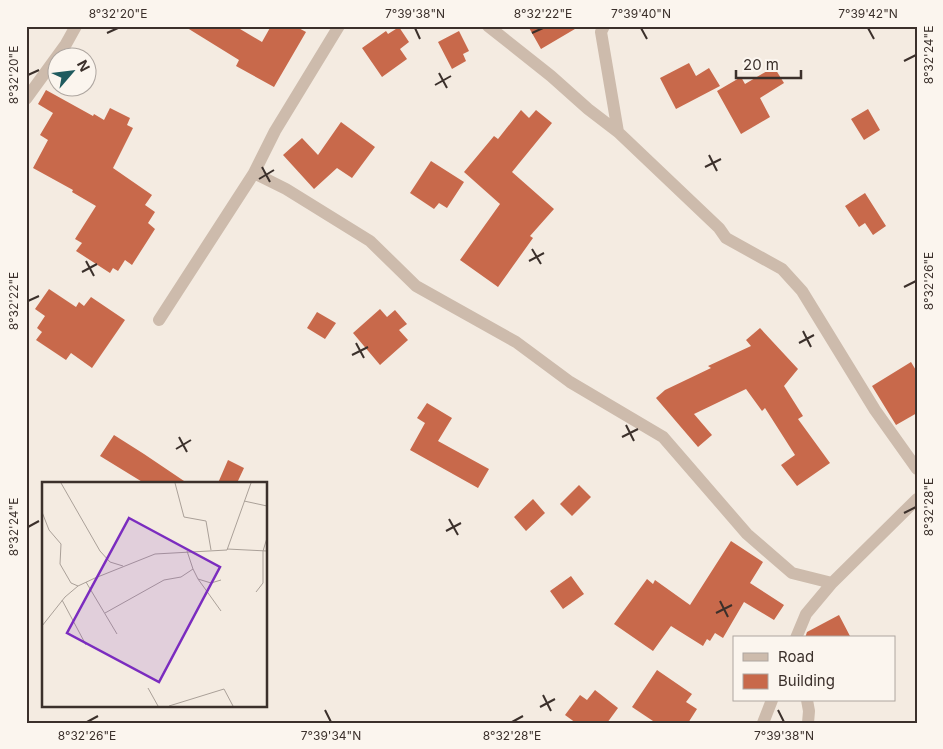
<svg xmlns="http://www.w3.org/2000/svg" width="943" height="749" font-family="Inter,sans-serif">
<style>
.building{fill:#c8694b}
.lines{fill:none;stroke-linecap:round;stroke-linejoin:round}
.street{stroke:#cdbbac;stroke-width:12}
.ticks{fill:none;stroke:#3b302b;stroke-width:2}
.inset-road{fill:none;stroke:#aaa098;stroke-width:1}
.view{fill:#7b2cbf;fill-opacity:0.15;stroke:#7b2cbf;stroke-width:2.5}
.inset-edge{fill:none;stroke:#3b302b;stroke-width:2.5}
.neatline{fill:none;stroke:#3b302b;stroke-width:2}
.ticks-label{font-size:12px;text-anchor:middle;fill:#3b302b}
</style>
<rect width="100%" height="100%" fill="#f4ebe1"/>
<path class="building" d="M184,26H235L262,42L271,26H295L306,32L274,87L236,66L239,60Z
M528,26H580L541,49Z
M399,27L409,42L400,49L407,59L382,77L362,48L386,31L388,34Z
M459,31L469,51L463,54L466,61L452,69L438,42Z
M689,63L696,76L709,68L720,86L676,109L660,78Z
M774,67L784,83L760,98L770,117L741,134L717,91L741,77L745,84Z
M46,90L93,116L94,114L104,120L110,108L130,118L127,125L133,128L113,168L152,195L145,205L155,212L148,223L155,229L132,265L125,260L118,271L113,268L110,273L76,251L82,243L75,239L96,206L72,192L73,190L33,168L48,140L40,135L53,113L38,104Z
M868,109L880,130L864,140L851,119Z
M521,110L529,118L536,110L552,123L512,172L554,209L530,236L533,238L498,287L460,260L500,204L464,172L494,136L498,139Z
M341,122L375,147L352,178L337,168L314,189L283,155L302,138L318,155Z
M431,161L464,182L447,208L439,203L434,209L410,193Z
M865,193L886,226L873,235L865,223L859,227L845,206Z
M49,289L76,307L79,302L84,306L91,297L125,320L92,368L71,353L66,360L36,340L42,332L37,328L45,316L35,309Z
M380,309L387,317L395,310L407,324L399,330L408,340L380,365L353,333Z
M317,312L336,323L325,339L307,328Z
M760,328L798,369L784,386L803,416L798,419L830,463L797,486L781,465L795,455L765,408L762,411L746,389L694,414L712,435L698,447L656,398L665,390L711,368L708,366L751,346L746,340Z
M911,362L917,372V413L896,425L872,386Z
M427,403L452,418L438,441L489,469L478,488L410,450L425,423L417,418Z
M114,435L144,454L187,483H144L100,456Z
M228,460L244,468L237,483H218Z
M579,485L591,497L572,516L560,504Z
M533,499L545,513L526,531L514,517Z
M731,541L763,562L750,583L784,605L774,620L744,602L723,638L715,633L710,641L707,639L703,646L671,626L653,651L614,624L647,579L653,584L655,580L690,605Z
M571,576L584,594L563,609L550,591Z
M839,615L851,638H805L807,632Z
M657,670L692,694L686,702L697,709L688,723H656L632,707Z
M595,690L618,708L607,723H576L565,715L580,695L587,700Z"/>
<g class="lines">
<path class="street" d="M488,26L551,76L588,109L618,132L719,228L726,238L782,269L802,291L875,410L917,469
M604,26L601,32L618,132
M26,99L66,44L76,26
M254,173L286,189L370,241L416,286L516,342L570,382L663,437L747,534L792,573L832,583L806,614L796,638
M159,320L254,173L275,131L339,26
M832,583L917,499
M807,700L809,711L808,723
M763,723L772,700"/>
</g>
<path class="ticks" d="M415,28L420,39M641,28L647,39M868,28L874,39M107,33L118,28M532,33L543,28M904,61L916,55M439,73L447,88M28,75L39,70M435,85L451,76M709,155L717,171M262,167L270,182M705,167L721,159M259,179L274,170M532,249L541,264M86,261L94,276M529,261L544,253M82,272L97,264M904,287L916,281M28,301L39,296M803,331L811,347M356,343L364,358M799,343L814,335M352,355L368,347M626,425L634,441M179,437L187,452M622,437L638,429M176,449L191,440M904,513L916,507M449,519L458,535M28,527L39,521M446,531L461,523M720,601L728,617M716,613L732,605M543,695L551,711M540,707L555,699M325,710L331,722M778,710L784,722M87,722L98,716M512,722L523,716"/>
<g transform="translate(42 482)">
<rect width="225" height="225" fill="#f4ebe1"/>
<path class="inset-road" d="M19,1L58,69L68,80L81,84M133,1L142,35L164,39L169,68M202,19L225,24M0,30L7,48L19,62L18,82L29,101L36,104M185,67L225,69M145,69L151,87M156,97L179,129M44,100L75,152M214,110L221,101V69L225,56M20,118L44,163M63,131L122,98L139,95L151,87L156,97L169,101L179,98M0,144L23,115L36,104L53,96L113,72L185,68L209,1M106,206L116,224M127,224L182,207L191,224"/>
<path class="view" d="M87,36L178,85L117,200L25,151Z"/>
<rect width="225" height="225" class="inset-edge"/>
</g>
<rect width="943" height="749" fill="none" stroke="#fbf5ee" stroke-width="55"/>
<rect x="733" y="636" width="162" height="65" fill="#fbf5ee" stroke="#aea6a0"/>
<rect x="743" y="653" width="25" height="8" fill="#cdbbac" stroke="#aea6a0"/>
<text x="778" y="662" font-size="15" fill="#3b302b">Road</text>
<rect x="743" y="674" width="25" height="15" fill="#c8694b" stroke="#aea6a0"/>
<text x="778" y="686" font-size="15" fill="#3b302b">Building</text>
<g transform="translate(72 72) rotate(62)"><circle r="24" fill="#fbf5ee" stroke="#aea6a0"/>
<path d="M0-4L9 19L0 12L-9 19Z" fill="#1f5a5e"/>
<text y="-8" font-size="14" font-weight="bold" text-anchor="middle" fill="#3b302b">N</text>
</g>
<path d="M736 70v8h65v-8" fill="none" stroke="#3b302b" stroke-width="2.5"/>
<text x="743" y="70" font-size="15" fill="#3b302b" stroke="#fbf5ee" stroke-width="4" paint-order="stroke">20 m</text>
<rect x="28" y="28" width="888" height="694" class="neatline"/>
<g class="ticks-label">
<text x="118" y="18">8°32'20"E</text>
<text x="415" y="18">7°39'38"N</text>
<text x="543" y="18">8°32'22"E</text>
<text x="641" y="18">7°39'40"N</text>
<text x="868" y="18">7°39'42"N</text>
<text transform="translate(929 55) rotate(-90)" y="4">8°32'24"E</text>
<text transform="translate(14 75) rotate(-90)" y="4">8°32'20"E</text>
<text transform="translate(929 281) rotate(-90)" y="4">8°32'26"E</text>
<text transform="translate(14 301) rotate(-90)" y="4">8°32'22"E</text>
<text transform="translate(929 507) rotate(-90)" y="4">8°32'28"E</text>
<text transform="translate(14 527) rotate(-90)" y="4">8°32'24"E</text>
<text x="87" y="740">8°32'26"E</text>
<text x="331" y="740">7°39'34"N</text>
<text x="512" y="740">8°32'28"E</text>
<text x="784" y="740">7°39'38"N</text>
</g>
</svg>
